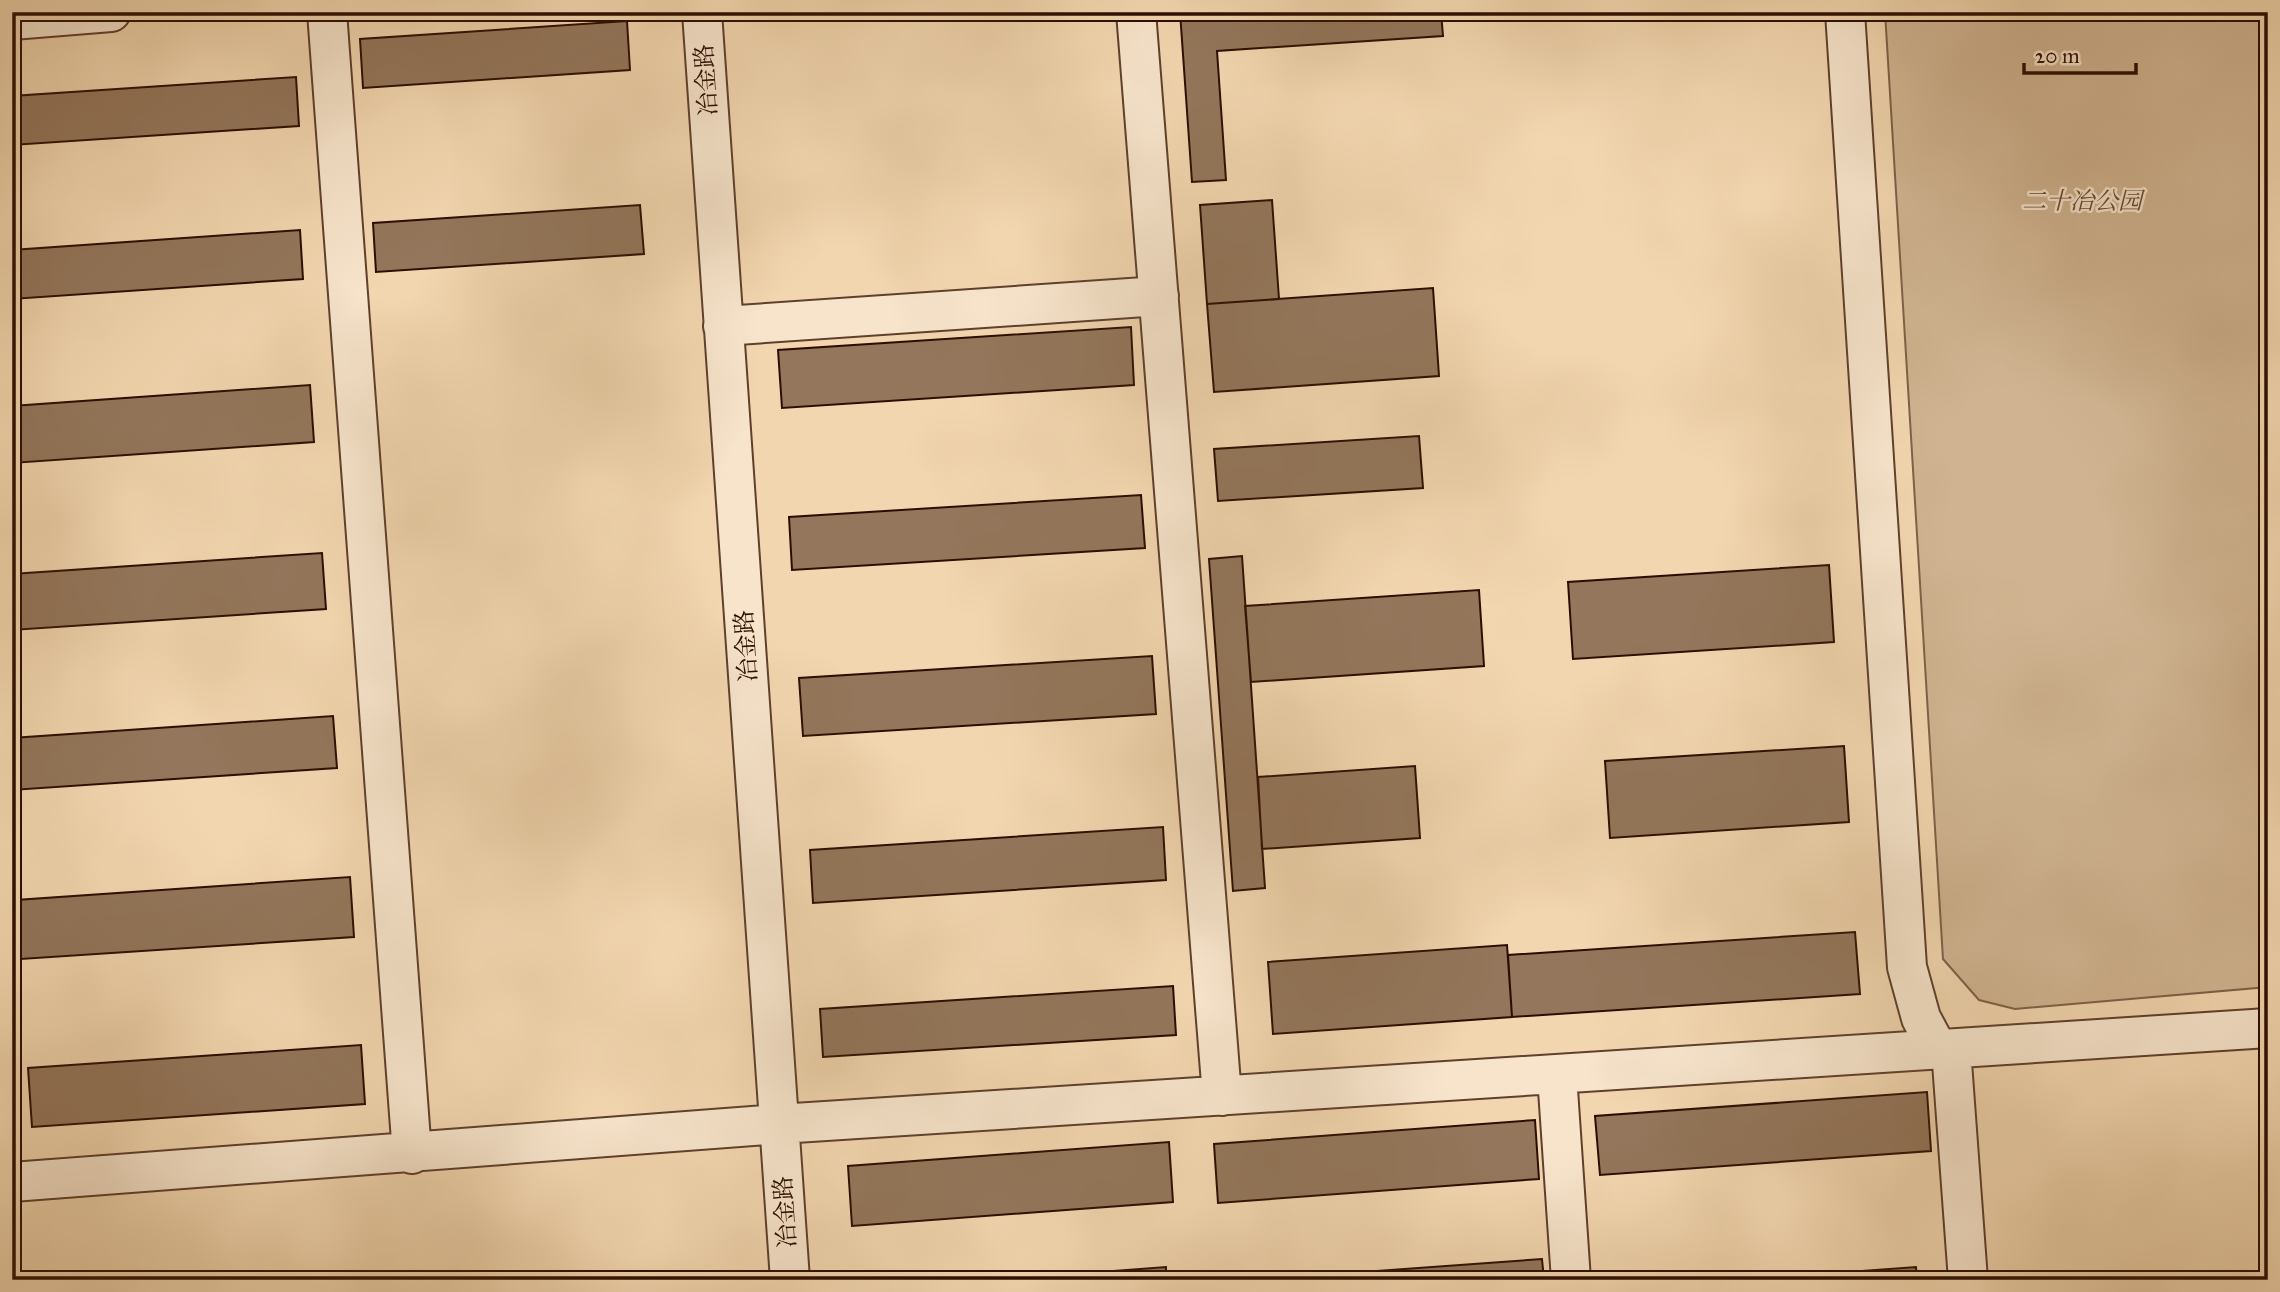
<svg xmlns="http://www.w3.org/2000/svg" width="2280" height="1292" font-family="'IM FELL Great Primer','Noto Serif SC',serif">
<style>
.green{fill:#d0b491;stroke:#7e6148;stroke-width:2}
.building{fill:#93765b;stroke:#2c0e00;stroke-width:2}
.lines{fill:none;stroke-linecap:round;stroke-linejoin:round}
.minor-casing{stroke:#5e402c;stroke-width:42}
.minor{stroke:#f7e4cb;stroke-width:38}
.labels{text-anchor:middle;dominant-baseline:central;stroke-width:5;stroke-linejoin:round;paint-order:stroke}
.street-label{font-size:24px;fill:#2c0e00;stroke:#f7e4cb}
.park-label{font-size:24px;font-style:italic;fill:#654833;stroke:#f7e4cb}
</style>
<rect width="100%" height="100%" fill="#f2d6af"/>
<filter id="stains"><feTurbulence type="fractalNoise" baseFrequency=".00286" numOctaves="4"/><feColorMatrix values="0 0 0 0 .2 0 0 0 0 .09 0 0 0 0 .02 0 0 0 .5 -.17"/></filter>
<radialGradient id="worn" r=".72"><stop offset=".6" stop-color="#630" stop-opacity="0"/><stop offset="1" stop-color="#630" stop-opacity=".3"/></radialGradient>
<path class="green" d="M1885,12H2268V987L2015,1009L1979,1000L1943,959Z"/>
<path class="building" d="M1180,12H1441L1443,36L1217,51L1226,180L1192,182Z
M627,21L630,70L363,88L360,39Z
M296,77L299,126L12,145V96Z
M1272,200L1279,299L1207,304L1200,205Z
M640,205L644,254L376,272L373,223Z
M300,230L303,279L12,299V250Z
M1433,288L1439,376L1214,392L1207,304Z
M1131,327L1134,385L782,408L778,350Z
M310,385L314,442L12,463V406Z
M1419,436L1423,488L1218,501L1214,449Z
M1141,495L1145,548L792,570L789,517Z
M322,553L326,609L12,630V574Z
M1242,556L1265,888L1233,891L1209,559Z
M1829,565L1834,642L1573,659L1568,582Z
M1479,590L1484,666L1251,682L1245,606Z
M1152,656L1156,714L803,736L799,678Z
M333,716L337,768L12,790V738Z
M1844,746L1849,822L1610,838L1605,761Z
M1415,766L1420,838L1262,849L1258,777Z
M1163,827L1166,880L813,903L810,850Z
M350,877L354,937L21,959L16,900Z
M1855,932L1860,994L1512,1017L1508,955Z
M1507,945L1512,1017L1273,1034L1268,962Z
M1173,986L1176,1035L823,1057L820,1009Z
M361,1045L365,1104L32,1127L28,1068Z
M1927,1092L1931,1151L1600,1175L1595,1116Z
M1535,1120L1539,1179L1218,1203L1214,1144Z
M1169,1142L1173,1202L852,1226L848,1166Z
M1542,1259L1544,1280H1252Z
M1166,1267V1280H994Z
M1916,1267L1917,1280H1739Z"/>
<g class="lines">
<defs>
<path id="minor" d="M327,12L412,1154
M702,12L790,1280
M1136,12L1222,1096
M1845,12L1907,967L1921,1018L1938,1050
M12,20L111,12
M723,326L1159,296
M1951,1049L1968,1280
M1557,1075L1571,1280
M12,1182L779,1124L2268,1028"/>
</defs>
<use href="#minor" class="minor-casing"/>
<use href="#minor" class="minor"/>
</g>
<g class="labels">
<g class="street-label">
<text transform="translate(706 80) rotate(-94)">冶金路</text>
<text transform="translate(746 646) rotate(-94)">冶金路</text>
<text transform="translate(785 1212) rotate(-94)">冶金路</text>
</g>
<g class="park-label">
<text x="2082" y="201">二十冶公园</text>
</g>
</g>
<rect width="2280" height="1292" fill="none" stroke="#f2d6af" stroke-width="42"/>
<rect x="14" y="14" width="2252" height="1264" fill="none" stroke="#2c0e00" stroke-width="3.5"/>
<rect x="21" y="21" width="2238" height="1250" fill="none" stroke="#2c0e00" stroke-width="2"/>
<path d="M2024 63v10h112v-10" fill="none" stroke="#2c0e00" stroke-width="3.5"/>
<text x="2035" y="63" font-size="21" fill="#2c0e00" stroke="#f7e4cb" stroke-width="5" paint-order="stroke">20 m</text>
<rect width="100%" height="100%" filter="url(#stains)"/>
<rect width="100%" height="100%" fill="url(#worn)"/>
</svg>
